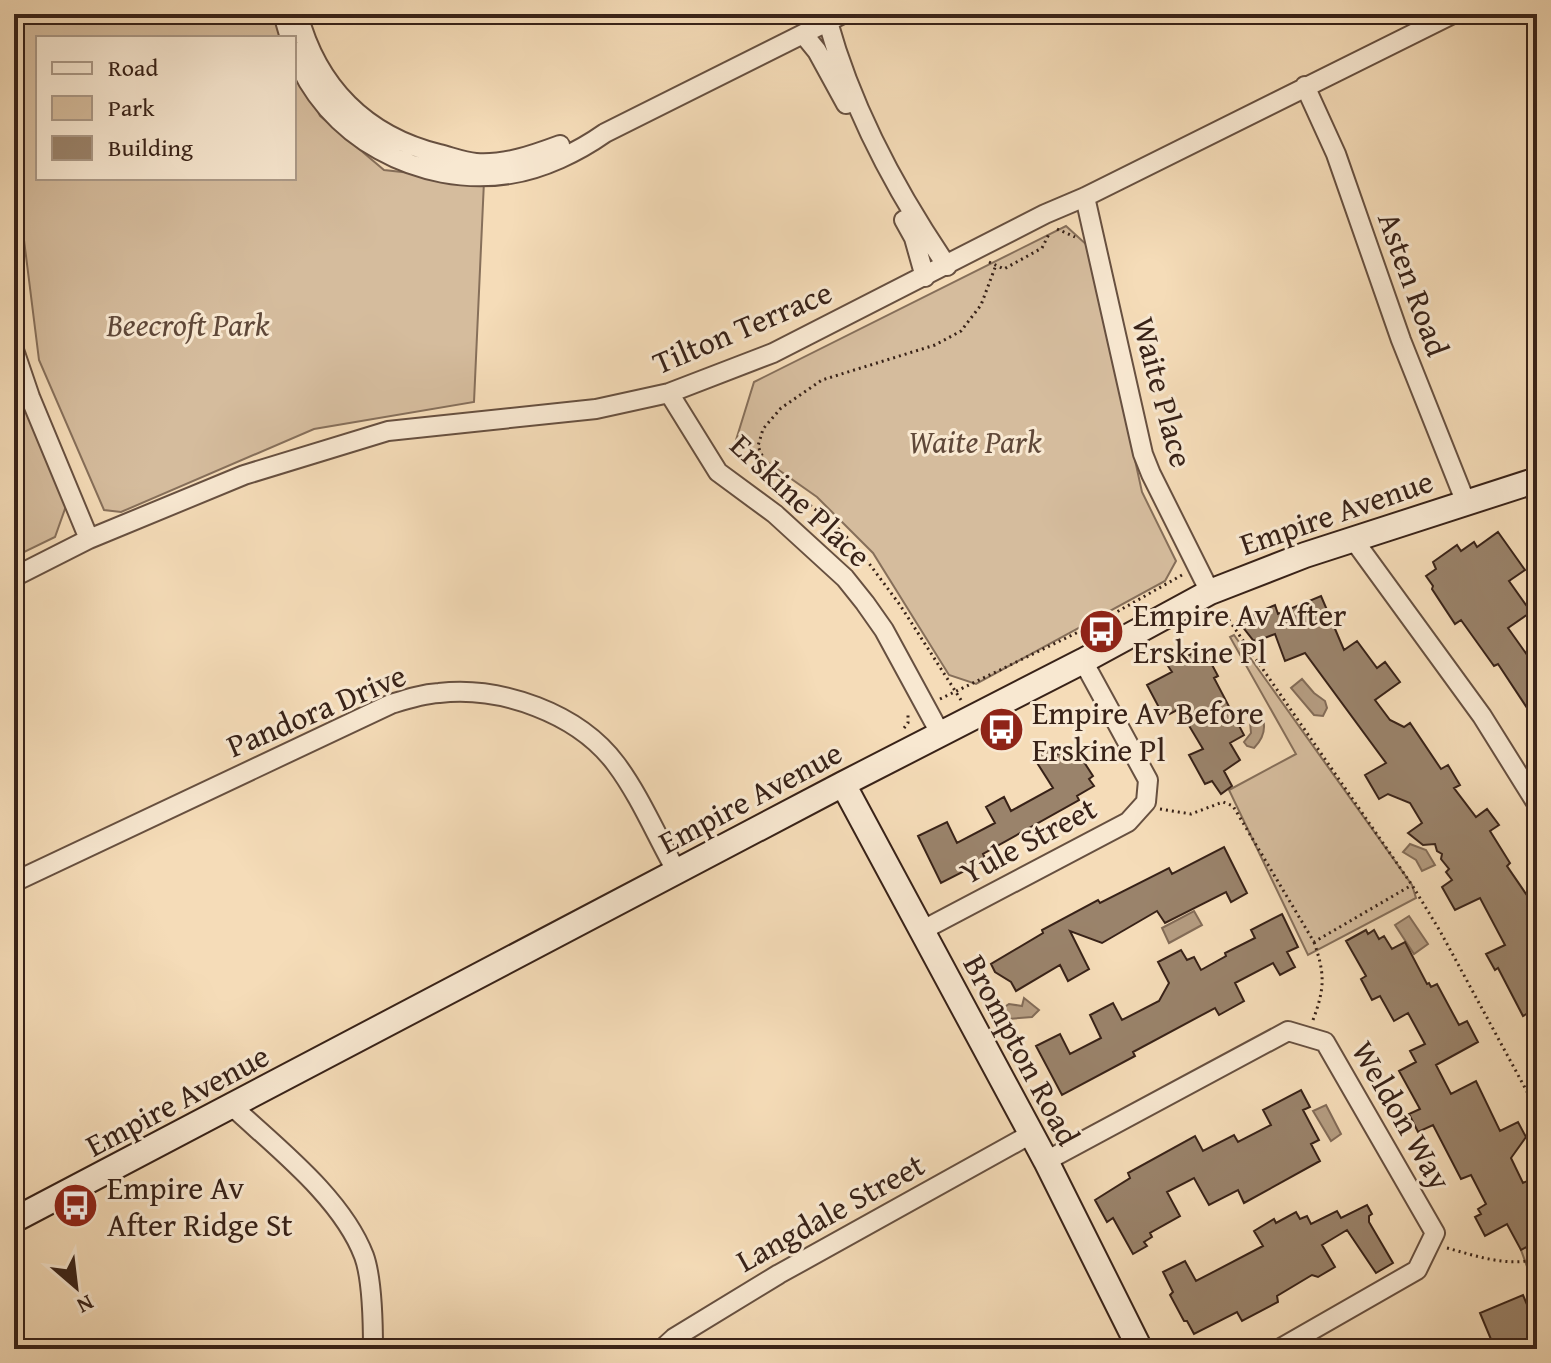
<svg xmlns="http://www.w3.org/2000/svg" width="1551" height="1363" font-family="'Gentium Book Plus',serif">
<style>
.green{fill:#d5bc9d;stroke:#866f5a;stroke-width:2}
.water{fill:#b59d82;stroke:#836c58;stroke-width:2}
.building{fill:#9a836b;stroke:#382218;stroke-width:2}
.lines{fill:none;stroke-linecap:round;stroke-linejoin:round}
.street-casing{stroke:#675040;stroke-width:22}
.secondary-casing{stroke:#382218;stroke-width:28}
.path{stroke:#382218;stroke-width:3;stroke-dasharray:2 4;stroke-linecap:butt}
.street{stroke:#f8e8d1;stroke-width:18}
.secondary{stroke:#f8e8d1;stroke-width:24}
.labels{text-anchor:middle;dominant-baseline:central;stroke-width:6;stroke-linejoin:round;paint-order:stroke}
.street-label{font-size:32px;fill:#382218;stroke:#f8e8d1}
.park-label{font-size:32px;font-style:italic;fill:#5f4839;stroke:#f8e8d1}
.poi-label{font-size:32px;fill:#382218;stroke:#f8e8d1;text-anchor:start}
</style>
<rect width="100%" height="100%" fill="#f5dcb8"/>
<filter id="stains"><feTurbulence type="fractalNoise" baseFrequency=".0025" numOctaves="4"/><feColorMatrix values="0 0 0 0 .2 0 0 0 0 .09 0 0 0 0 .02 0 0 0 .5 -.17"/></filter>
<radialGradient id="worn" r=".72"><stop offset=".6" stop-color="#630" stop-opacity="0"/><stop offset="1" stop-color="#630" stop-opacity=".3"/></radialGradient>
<path class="green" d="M14,14H282L285,38H38V178H294V59L320,116L384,170L484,181L474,402L314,429L121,512L104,510L39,360L14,160Z
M1066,226L1088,246L1142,492L1176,561L1165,581L976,684L949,675L873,553L817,497L736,440L754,382Z
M14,394L23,397L66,506L55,537L14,557Z
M1234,635L1412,885L1416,898L1308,955L1229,790L1296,754L1230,637Z
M1537,1240V1294L1521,1250Z"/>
<path class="water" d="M1302,679L1314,693L1325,701L1327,708L1323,716L1314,715L1291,688Z
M1253,717L1263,719C1266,730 1262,740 1254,748L1247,746L1244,742L1251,733L1250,722Z
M1410,844L1426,850L1435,865L1422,871L1416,860L1403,852Z
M1194,911L1202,925L1169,943L1162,928Z
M1409,916L1428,944L1414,954L1395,925Z
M1024,998L1039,1010L1032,1017L1008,1019L1004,1015L1003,1008L1009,1004L1022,1006Z
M1326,1105L1341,1134L1331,1141L1313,1111Z"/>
<path class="building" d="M1498,532L1525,570L1509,581L1531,612L1508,628L1530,659L1537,654V723L1498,664L1494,666L1461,620L1455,624L1432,589L1433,586L1426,576L1436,569L1433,562L1457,545L1461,551L1474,542L1477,547Z
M1321,596L1344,650L1357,641L1377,668L1385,662L1400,682L1375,700L1390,720L1404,727L1410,723L1441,769L1448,765L1460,785L1454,788L1476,817L1487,809L1499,825L1490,831L1510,863L1507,866L1537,910V1008L1523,1016L1498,968L1495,970L1486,954L1505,945L1480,898L1455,910L1442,887L1452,880L1446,872L1449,869L1441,859L1442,854L1437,851L1435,844L1423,845L1408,833L1422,823L1410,803L1388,794L1379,799L1365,775L1386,763L1305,653L1285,661L1275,634L1257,641L1253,640L1238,621L1275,605L1278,614Z
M1203,648L1218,676L1214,678L1244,735L1230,743L1240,760L1224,771L1232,786L1221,794L1212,781L1205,784L1189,755L1203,749L1179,709L1164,717L1147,685L1172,672L1168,666Z
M1052,747L1056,755L1068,748L1077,762L1082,759L1093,776L1089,779L1094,786L1077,796L1079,800L983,854L986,860L941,883L918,836L947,822L957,843L995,823L986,807L1004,797L1011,811L1053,788L1034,758Z
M1224,847L1247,893L1231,902L1226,892L1165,923L1157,911L1102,943L1070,931L1089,969L1068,981L1060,965L1016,991L1011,982L995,972L991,964L1043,933L1042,930L1098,900L1100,903L1169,868L1172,874Z
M1282,914L1298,947L1287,952L1295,967L1280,975L1273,963L1235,983L1244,1001L1219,1015L1215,1008L1133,1052L1135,1056L1062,1095L1036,1046L1060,1034L1070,1054L1101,1038L1090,1015L1113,1003L1122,1020L1159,1001L1169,983L1158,962L1181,950L1187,960L1194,957L1201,970L1226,956L1225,953L1255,938L1251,930Z
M1366,930L1368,934L1374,930L1379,939L1384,936L1392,949L1405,942L1427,984L1429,983L1431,987L1437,984L1459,1025L1467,1021L1478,1042L1436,1065L1451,1094L1476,1081L1500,1131L1518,1122L1526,1137L1511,1158L1523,1183L1537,1176V1241L1521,1250L1507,1224L1485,1236L1475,1217L1481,1214L1478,1209L1486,1204L1471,1175L1461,1179L1433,1125L1418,1132L1409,1114L1420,1109L1399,1071L1416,1062L1410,1051L1425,1044L1408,1013L1394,1021L1380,996L1372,1000L1361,979L1366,976L1346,941Z
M1301,1090L1310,1107L1303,1110L1319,1140L1311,1144L1320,1161L1244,1203L1238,1190L1209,1205L1194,1178L1167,1192L1180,1216L1150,1233L1152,1237L1144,1242L1147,1246L1133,1254L1113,1218L1107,1222L1095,1200L1130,1178L1128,1173L1195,1136L1203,1151L1234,1135L1238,1142L1271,1125L1263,1110Z
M1367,1205L1372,1214L1369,1216V1222L1393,1263L1376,1273L1347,1230L1322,1245L1335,1267L1318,1277L1312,1275L1277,1296L1278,1302L1242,1321L1237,1312L1194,1334L1187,1321H1184L1170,1295L1173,1292L1163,1272L1185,1261L1196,1281L1263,1246L1254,1231L1274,1219L1276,1223L1296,1212L1300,1219L1307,1216L1311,1224L1337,1211L1341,1218Z
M1523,1295L1537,1329V1349H1495L1480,1313Z"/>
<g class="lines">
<defs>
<path id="street" d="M283,14L290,38
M298,14C317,87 366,136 439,154C451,157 464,162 476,163C505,165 533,155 560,145
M828,22C852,109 896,191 947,266
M804,35L817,51L846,104
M294,51C324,137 420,188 510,174C543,169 578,152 605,133L843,14
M1305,86L1336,154L1401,340L1466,503
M1085,197L1143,454L1151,474L1210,592
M904,220L914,238L925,277
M14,350L30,397L89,539
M669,393L718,472L775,514L845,578L865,603L884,630L940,733
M1353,539L1482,716L1537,804
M14,577L89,539L244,475L388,431L596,409L669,393L773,353L1045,214L1085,197L1453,14
M14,882L391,704C407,699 422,694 439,693C501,686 578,713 616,764C640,796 657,837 677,872
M921,931L1128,822L1146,802L1148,780L1083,661
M233,1107C277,1148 342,1198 364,1256C372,1278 373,1325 373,1349
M1046,1161L1288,1031L1325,1042L1435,1233L1417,1270L1279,1349
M662,1349L674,1338L779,1274L1031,1134"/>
<path id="secondary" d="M843,784L1046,1161L1140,1349
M14,1220L843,784L1083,661L1210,592L1305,555L1537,480"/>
</defs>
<use href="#street" class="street-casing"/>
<use href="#secondary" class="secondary-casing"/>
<path class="path" d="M1057,229L1075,237
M989,262L1004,269L1042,248L1049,234
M1222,610L1412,885L1440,931L1537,1110
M940,699L1099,622L1182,575
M961,700L900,605L859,550L835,525L792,491L767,467L758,446L763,429L781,408L822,380L935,345L961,331L981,305L996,265
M904,728L908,723V713
M1160,809L1191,814L1223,802L1233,806L1314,942L1412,885
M1313,1020C1325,988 1325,974 1314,942
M1447,1248C1477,1256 1506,1267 1537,1259"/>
<use href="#street" class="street"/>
<use href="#secondary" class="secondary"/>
</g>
<defs>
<symbol id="bus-disc" viewBox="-11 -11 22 22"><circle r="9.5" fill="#8f2418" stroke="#f8e8d1"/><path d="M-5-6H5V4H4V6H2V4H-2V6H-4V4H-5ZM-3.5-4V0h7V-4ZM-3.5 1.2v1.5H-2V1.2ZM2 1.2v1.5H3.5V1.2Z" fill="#fff"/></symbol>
</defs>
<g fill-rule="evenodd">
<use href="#bus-disc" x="1076" y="606" width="51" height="51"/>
<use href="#bus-disc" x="976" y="704" width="51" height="51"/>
<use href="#bus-disc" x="50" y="1180" width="51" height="51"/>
</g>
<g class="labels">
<g class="street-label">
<text transform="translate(1414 284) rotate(70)">Asten Road</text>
<text transform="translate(742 327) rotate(-23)">Tilton Terrace</text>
<text transform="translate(1163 392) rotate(75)">Waite Place</text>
<text transform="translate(801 500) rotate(43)">Erskine Place</text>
<text transform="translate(1336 512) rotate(-19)">Empire Avenue</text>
<text transform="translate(316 710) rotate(-23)">Pandora Drive</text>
<text transform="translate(750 797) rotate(-28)">Empire Avenue</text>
<text transform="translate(1028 840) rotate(-28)">Yule Street</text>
<text transform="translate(1022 1050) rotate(62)">Brompton Road</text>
<text transform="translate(177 1100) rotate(-28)">Empire Avenue</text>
<text transform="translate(1402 1115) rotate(60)">Weldon Way</text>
<text transform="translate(830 1212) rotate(-29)">Langdale Street</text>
</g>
<g class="park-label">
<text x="188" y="324">Beecroft Park</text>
<text x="975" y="441">Waite Park</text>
</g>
<g class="poi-label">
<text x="1133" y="614">Empire Av After<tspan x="1133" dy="37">Erskine Pl</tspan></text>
<text x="1032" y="712">Empire Av Before<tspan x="1032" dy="37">Erskine Pl</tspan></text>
<text x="107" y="1187">Empire Av<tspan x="107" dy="37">After Ridge St</tspan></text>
</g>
</g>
<rect width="1551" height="1363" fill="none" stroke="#f5dcb8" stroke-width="48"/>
<rect x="16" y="16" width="1519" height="1331" fill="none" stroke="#382218" stroke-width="4"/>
<rect x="24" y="24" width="1503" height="1315" fill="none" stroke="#382218" stroke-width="2"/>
<rect x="36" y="36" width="260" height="144" fill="#f8e8d1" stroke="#ab9987" stroke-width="2"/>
<rect x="52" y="62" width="40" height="12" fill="#f8e8d1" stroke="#ab9987" stroke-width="2"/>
<text x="108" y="76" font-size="24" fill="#382218">Road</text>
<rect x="52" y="96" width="40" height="24" fill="#d5bc9d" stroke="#ab9987" stroke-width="2"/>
<text x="108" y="116" font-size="24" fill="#382218">Park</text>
<rect x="52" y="136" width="40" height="24" fill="#9a836b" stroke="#ab9987" stroke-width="2"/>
<text x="108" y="156" font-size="24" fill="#382218">Building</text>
<g transform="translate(76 1287) rotate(152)" stroke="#f8e8d1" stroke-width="6" paint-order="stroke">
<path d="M0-6L14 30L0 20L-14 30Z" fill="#382218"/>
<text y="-12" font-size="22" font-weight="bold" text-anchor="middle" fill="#382218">N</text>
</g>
<rect width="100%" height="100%" filter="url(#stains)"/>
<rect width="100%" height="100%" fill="url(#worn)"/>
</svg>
